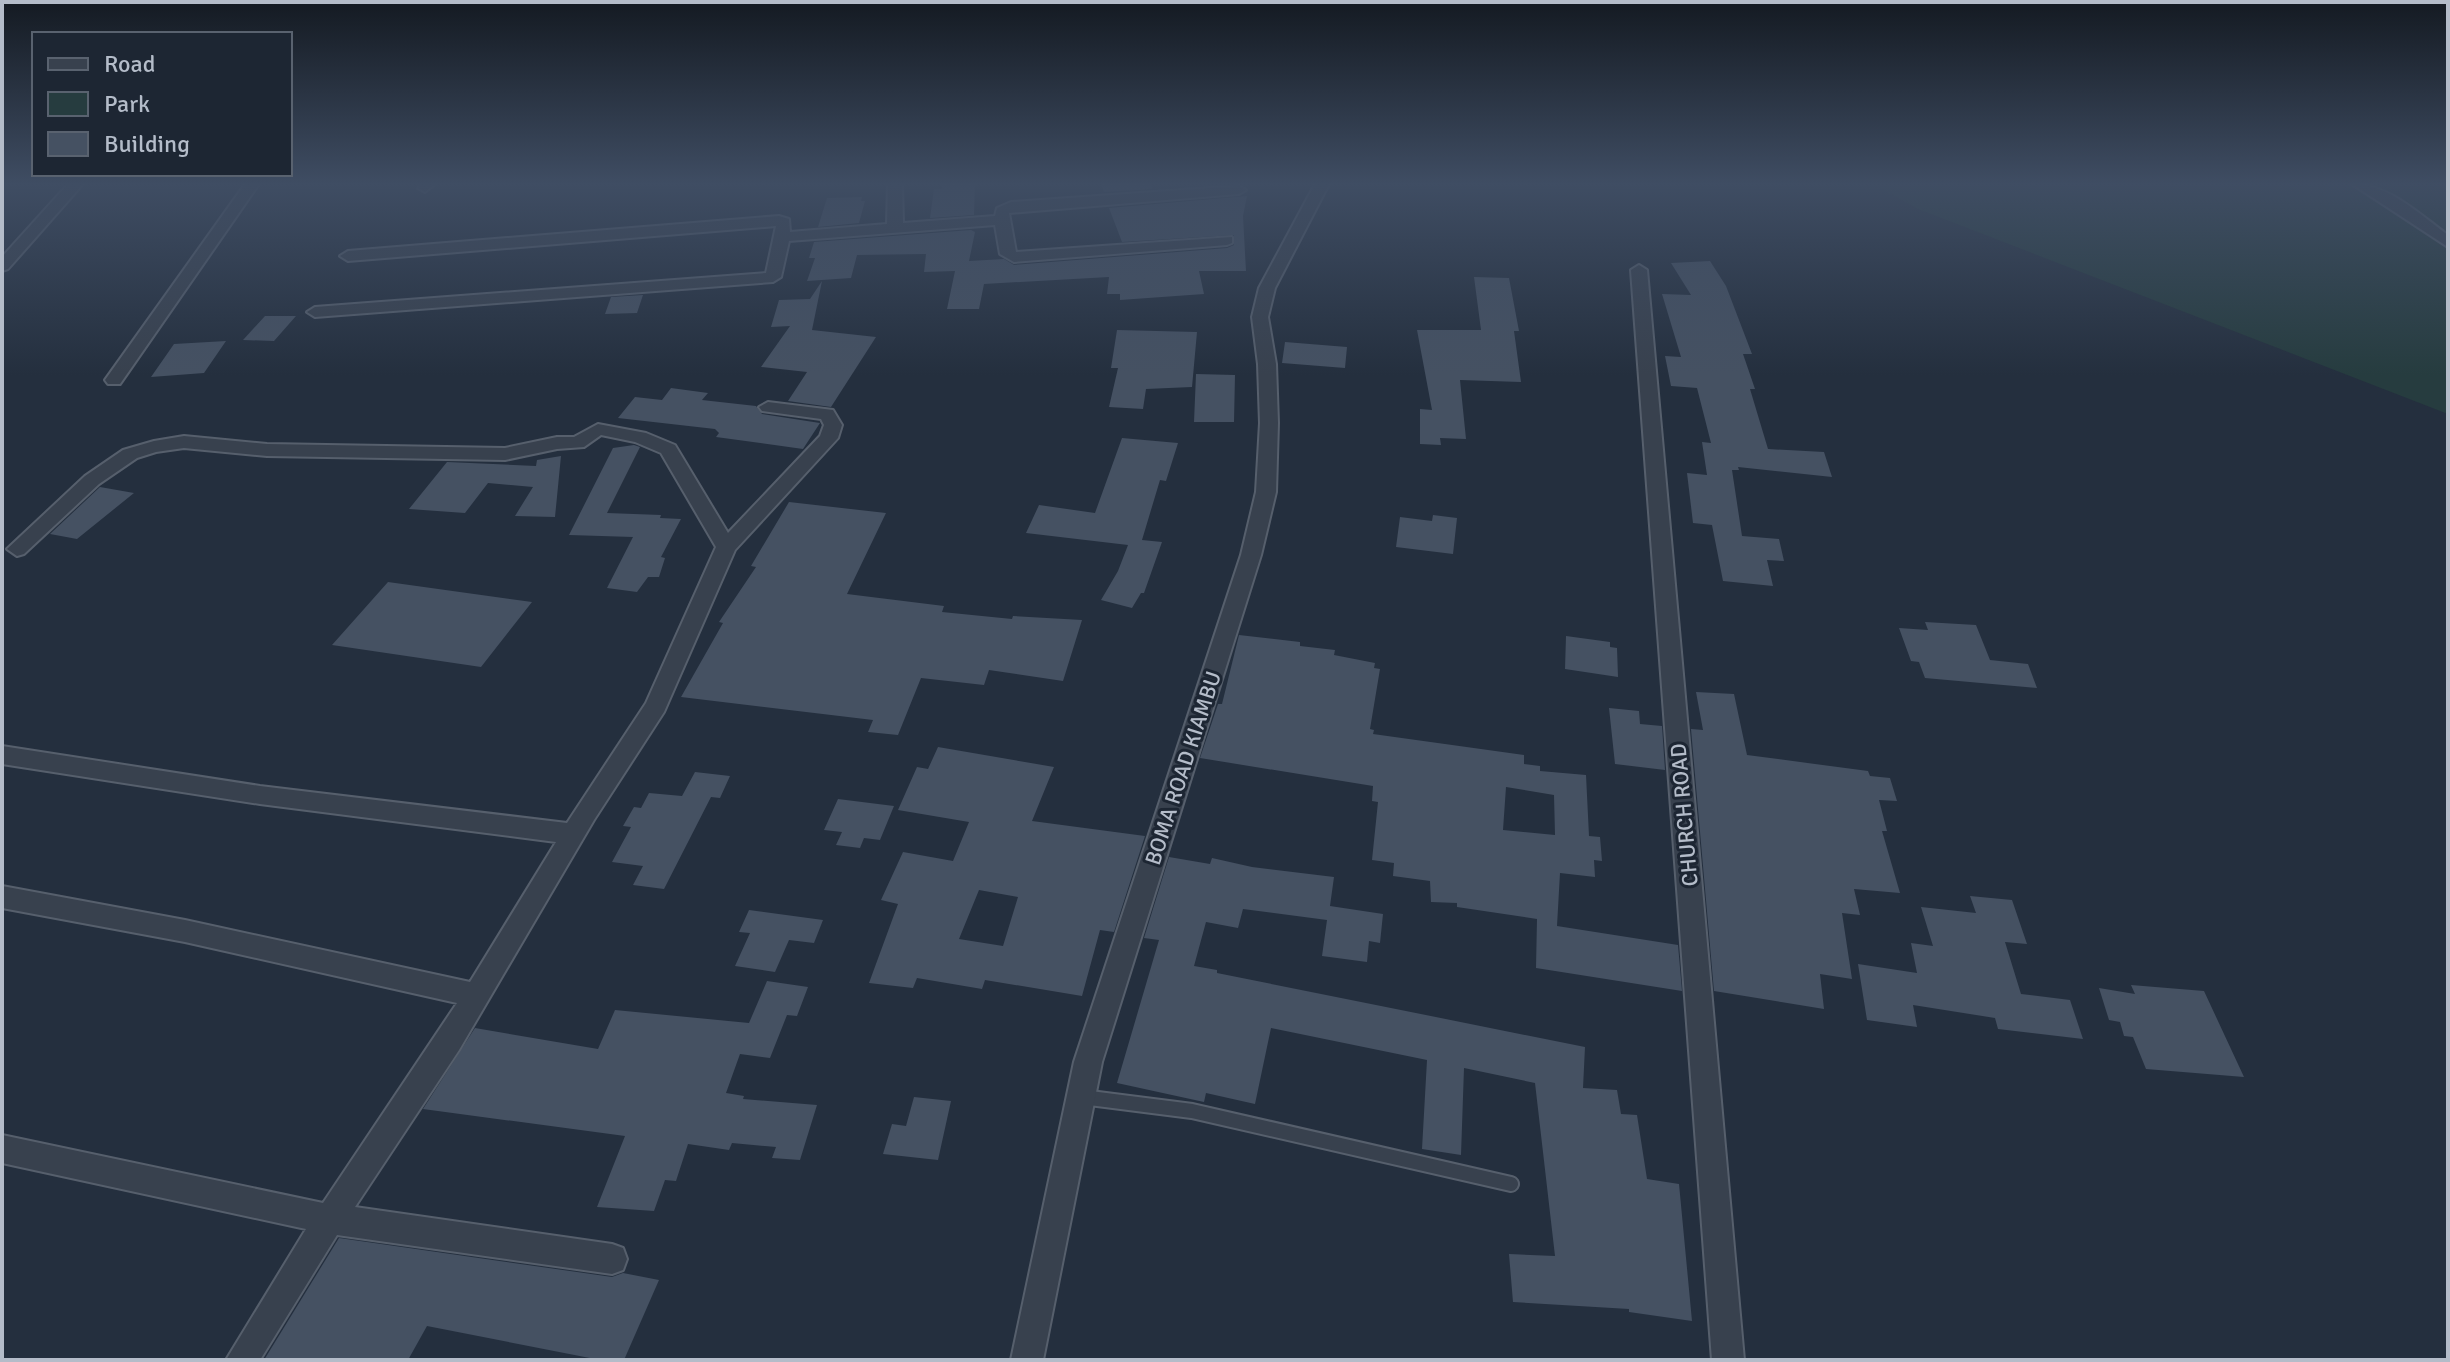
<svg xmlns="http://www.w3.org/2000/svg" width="2450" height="1362" font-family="Signika,sans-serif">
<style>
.green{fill:#263c3f}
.building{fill:#455162;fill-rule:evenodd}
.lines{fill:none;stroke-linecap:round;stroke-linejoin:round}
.service-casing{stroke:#565f6c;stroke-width:18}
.minor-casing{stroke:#565f6c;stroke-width:4}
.service{stroke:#38414e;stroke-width:14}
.minor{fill:#38414e;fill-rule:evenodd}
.labels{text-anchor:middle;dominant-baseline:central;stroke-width:6;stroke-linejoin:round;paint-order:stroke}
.street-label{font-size:22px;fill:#b4bcc9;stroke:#1d2633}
</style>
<rect width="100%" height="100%" fill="#242f3e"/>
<path class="green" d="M1873,184H2448V414L1918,209Z"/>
<path class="building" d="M942,184H975L974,215L930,218L934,189H942Z
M1101,184H1151L1152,189L1104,192Z
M1247,196L1243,216L1246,271H1199L1204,294L1120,300V294H1107L1109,277L984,284L979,309H947L955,271L924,272L926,254L857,255L851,278L807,281L815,258H809L814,242L971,230L975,232L969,261L1004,259L1014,265L1227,248L1234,245V235L1122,242L1109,208Z
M862,197L861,201H865L859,223L818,227L827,198Z
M1710,261L1726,286L1752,354H1743L1755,389H1750L1768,449L1824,452L1832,477L1738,467L1739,470H1732L1742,536L1779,539L1784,561L1767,560L1773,586L1723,581L1712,525L1693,523L1687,473L1707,475L1702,442L1711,443L1697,388L1671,386L1665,356L1681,357L1662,294L1691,295L1671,263Z
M1474,277L1509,278L1519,331H1514L1521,382L1460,380L1466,439L1440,438L1441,445L1420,444V409L1432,410L1417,330H1481Z
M822,281L812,330L876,337L831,407L788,401L807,372L761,367L790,326L771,327L779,300L810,299Z
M643,295L637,313L605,314L611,297Z
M265,316H296L274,341L243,340Z
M1117,330L1197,332L1192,387L1146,389L1143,409L1109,407L1118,368H1111Z
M226,341L204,373L151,377L174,344Z
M1285,342L1347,347L1345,368L1282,363Z
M1196,374L1235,375L1234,422H1194Z
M671,388L708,393L702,400L756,406L762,414L820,423L803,449L716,437L719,433L715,429L618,418L635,397L662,400Z
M1122,438L1178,443L1166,481L1160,480L1142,540L1162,542L1144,593H1141L1132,608L1101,600L1118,571L1128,545L1026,533L1039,505L1095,513Z
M634,445L640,447L607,513L661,515L660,518L681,519L661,557L665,558L659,577H648L637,592L607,588L633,537L569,535L613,448Z
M561,456L555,517L515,516L533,487L488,483L465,513L409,509L447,462L536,466L537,460Z
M100,487L134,493L77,539L50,534Z
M789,502L886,513L847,594L944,606L942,612L1012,619L1013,616L1082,620L1063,681L989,670L984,685L921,678L898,735L868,732L873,720L681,697L723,623L719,622L756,567L751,566Z
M1433,515L1457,518L1453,554L1396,547L1400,517L1432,521Z
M388,582L532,602L481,667L332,645Z
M1925,622L1976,625L1990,660L2028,664L2037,688L1925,678L1919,662L1911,661L1899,628L1928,630Z
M1239,635L1300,642V646L1335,650L1334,655L1375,663L1374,668L1380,669L1370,729L1374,730L1373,734L1524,755V764L1540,766V771L1586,775L1589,836L1600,837L1602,861L1594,860L1595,877L1560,873L1557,926L1678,945L1682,991L1536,968L1537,919L1457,907V903L1431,902L1430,881L1393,876L1394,863L1372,860L1378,802L1372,801L1373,786L1200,758L1218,704H1222ZM1506,787L1554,795L1555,835L1503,830Z
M1566,636L1610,642V647L1617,648L1618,677L1565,669Z
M1696,692L1734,694L1747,755L1868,771L1870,776L1890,778L1897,801L1879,800L1887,831H1882L1900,893L1854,889L1860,915L1842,913L1852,979L1820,974L1824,1009L1714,991L1691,729L1703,730Z
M1609,708L1639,711L1640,724L1662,726L1665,770L1615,764Z
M938,747L1054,767L1032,821L1145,836L1114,932L1100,930L1082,996L985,980L982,989L917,978L913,988L869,983L898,904L881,900L903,852L953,861L969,822L898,810L917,767L928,769ZM979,890L1018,897L1003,946L959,939Z
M695,772L730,776L720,798L711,797L664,889L633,885L643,866L612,862L631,827L623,826L634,807L641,808L649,793L682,796Z
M838,799L894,806L880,840L864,838L860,848L836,845L842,832L824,830Z
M1169,857L1210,864L1212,858L1252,867L1334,877L1330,906L1383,914L1380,943L1369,941L1367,962L1322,956L1327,920L1243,909L1238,928L1206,922L1194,966L1217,970V973L1585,1047L1583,1088L1617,1090L1621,1114L1637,1115L1647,1179L1679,1184L1692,1321L1629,1312V1309L1513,1302L1509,1254L1555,1256L1535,1083L1464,1068L1461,1155L1422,1149L1427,1060L1271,1028L1255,1104L1206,1093L1204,1102L1117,1083L1159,940L1144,938Z
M1970,896L2012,900L2027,944L2005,942L2021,994L2070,1000L2083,1039L1998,1029L1995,1018L1913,1005L1917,1027L1867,1020L1858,964L1917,973L1911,943L1933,946L1921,907L1976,913Z
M749,910L823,920L814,943L789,940L775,972L735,966L750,933L739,932Z
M767,981L808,987L797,1016L787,1015L770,1058L740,1054L726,1093L744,1096L743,1099L817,1105L800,1160L772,1158L776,1147L732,1143L729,1150L688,1144L676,1181L665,1180L654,1211L597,1207L625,1136L423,1109L475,1028L598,1049L615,1010L749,1023Z
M2131,985L2204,991L2244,1077L2146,1069L2133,1037L2124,1036L2120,1022L2109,1020L2099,988L2135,994Z
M914,1097L951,1101L938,1160L883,1154L892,1124L906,1126Z
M339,1238L612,1277L623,1273L659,1280L624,1360H600L427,1326L408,1360H264Z"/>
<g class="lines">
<defs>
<path id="service" d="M1082,1097L1192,1111L1511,1184"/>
<path id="minor" d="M68,184H83L8,269L2,271V257Z
M245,184H259L120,384H108L105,380Z
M421,184H435L425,192L418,188Z
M888,184H902L903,223L995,216L997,208L1011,202L1239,186L1246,190L1239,194L1009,213L1016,252L1232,237V243L1227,245L1014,262L1000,254L995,225L789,241L781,277L773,282L315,317L307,312L315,307L766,273L776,226L348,261L340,256L348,251L779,216L789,219L790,232L887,224Z
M1315,184H1329L1275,288L1268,317L1276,364L1278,423L1276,492L1261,555L1102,1062L1043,1360H1011L1074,1062L1241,555L1256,492L1260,423L1258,364L1252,317L1259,288Z
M2352,184C2389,184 2419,214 2448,235V247Z
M1639,265L1647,270L1744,1360H1712L1631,270Z
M768,402L833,410L842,425L838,438L735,550L664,712L594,820L459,1050L355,1207L612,1244L623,1248L627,1259L623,1270L612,1274L337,1235L260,1360H226L306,1229L2,1163V1135L323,1203L457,1003L185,942L2,908V886L185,920L470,982L556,842L260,804L2,764V746L260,786L567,823L646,703L716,547L661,453L635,442L601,435L584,447L557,449L505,460L267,456L184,448L156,452L137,458L99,484L24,554L17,556L7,549L85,476L123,450L154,441L184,436L267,444L505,448L557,437H574L598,424L646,433L675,445L728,533L820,436L824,425L821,419L762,411L759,407Z"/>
</defs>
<use href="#service" class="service-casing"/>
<use href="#minor" class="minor-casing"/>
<use href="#service" class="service"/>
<use href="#minor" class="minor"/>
</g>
<linearGradient id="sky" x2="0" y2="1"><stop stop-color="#141a22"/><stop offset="0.49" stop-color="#3f4d63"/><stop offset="1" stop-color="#3f4d63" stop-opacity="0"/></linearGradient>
<rect width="2450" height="375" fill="url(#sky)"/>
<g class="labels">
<g class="street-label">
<text transform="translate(1183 768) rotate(-72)">BOMA ROAD KIAMBU</text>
<text transform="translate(1684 815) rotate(-95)">CHURCH ROAD</text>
</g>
</g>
<rect width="2450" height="1362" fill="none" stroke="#b4bcc9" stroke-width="8"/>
<rect x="32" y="32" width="260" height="144" fill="#1d2633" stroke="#59626f" stroke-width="2"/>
<rect x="48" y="58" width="40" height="12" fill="#38414e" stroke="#59626f" stroke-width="2"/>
<text x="104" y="72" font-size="24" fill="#b4bcc9">Road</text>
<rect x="48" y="92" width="40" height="24" fill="#263c3f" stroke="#59626f" stroke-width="2"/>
<text x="104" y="112" font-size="24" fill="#b4bcc9">Park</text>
<rect x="48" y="132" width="40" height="24" fill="#455162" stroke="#59626f" stroke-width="2"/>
<text x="104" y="152" font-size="24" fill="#b4bcc9">Building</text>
</svg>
